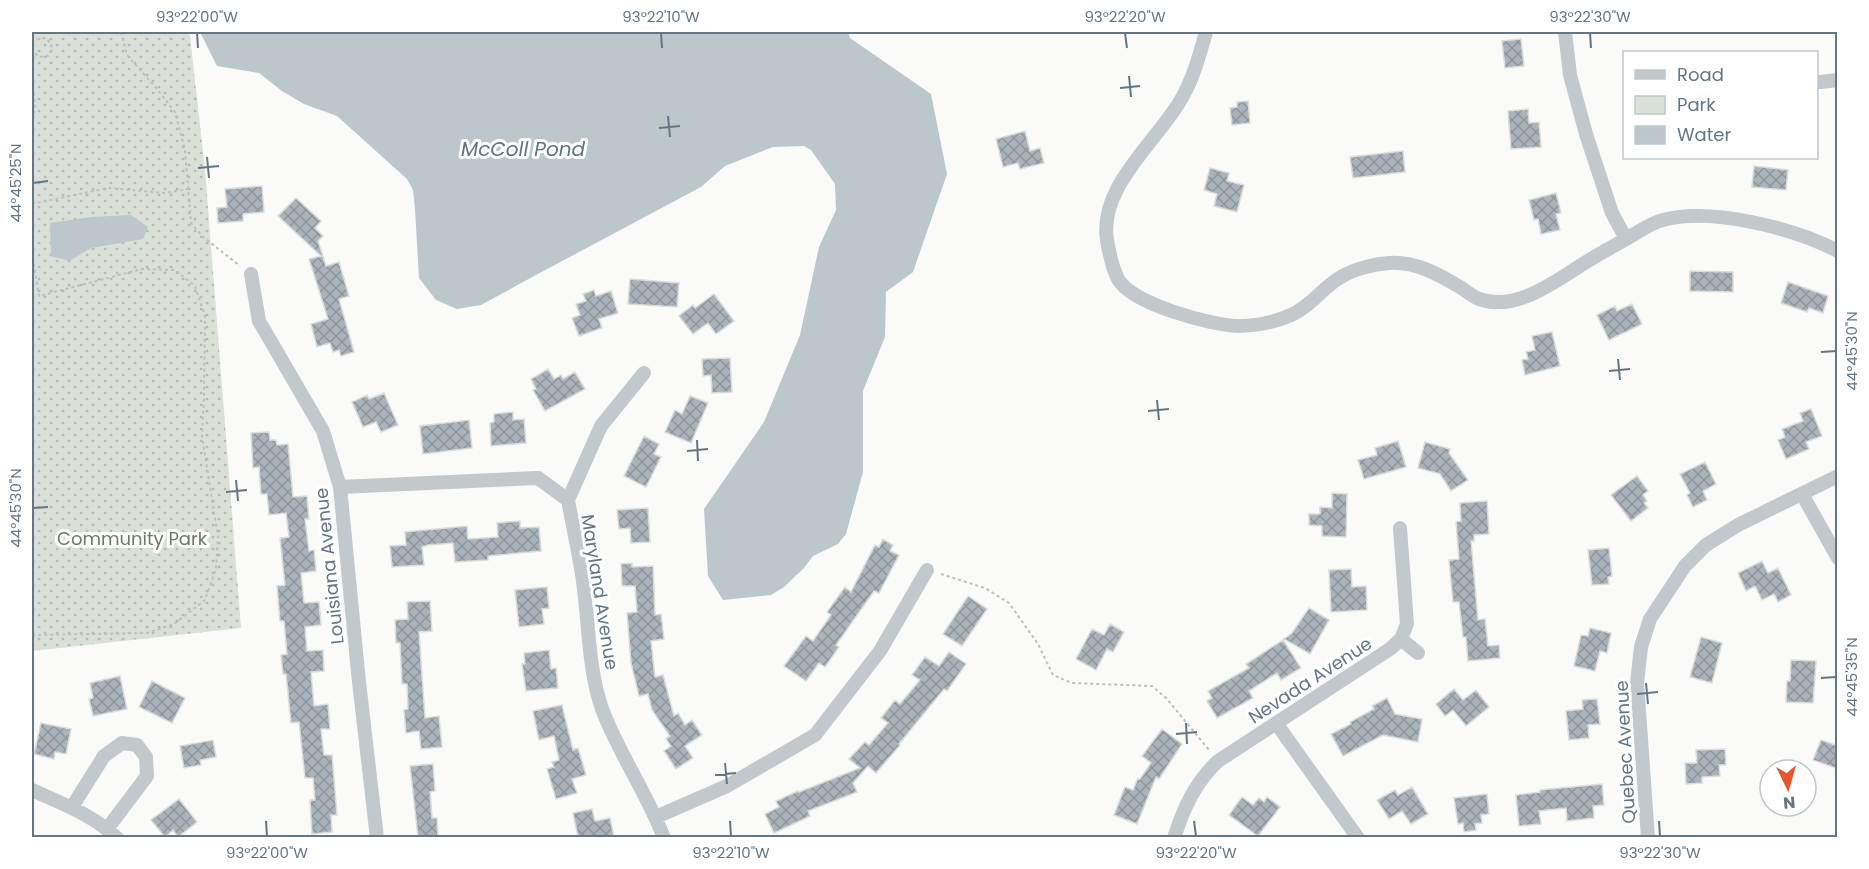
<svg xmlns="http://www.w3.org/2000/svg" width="1869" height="869" font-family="Poppins,sans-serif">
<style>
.green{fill:url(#green-dots)}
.water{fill:#bbc7cb}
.building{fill:url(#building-cross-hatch);stroke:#dcdcda;stroke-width:1.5}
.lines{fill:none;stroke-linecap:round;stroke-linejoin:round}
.path{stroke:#bbbfc2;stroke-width:2;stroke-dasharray:3 3;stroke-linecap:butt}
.minor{stroke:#c3c8cc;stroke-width:14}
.ticks{fill:none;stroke:#657683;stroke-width:2}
.labels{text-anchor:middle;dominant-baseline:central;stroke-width:6;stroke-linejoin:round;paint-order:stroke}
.park-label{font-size:18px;fill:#687a64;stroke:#fff}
.street-label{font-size:18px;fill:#657683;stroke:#fff}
.water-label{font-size:20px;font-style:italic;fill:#60757c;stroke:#fff}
.neatline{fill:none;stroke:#657683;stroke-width:2}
.ticks-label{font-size:15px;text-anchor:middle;fill:#657683}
</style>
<defs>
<pattern id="green-dots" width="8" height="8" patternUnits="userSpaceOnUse" patternTransform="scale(1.5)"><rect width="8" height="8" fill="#dadfd7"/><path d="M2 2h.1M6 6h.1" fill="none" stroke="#b4b9b4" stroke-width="1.8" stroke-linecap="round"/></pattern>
<pattern id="building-cross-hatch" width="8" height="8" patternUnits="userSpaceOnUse" patternTransform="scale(1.5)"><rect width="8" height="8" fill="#aab3b9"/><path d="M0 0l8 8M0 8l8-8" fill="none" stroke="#8e969c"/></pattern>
</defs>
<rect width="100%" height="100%" fill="#fafaf8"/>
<path class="green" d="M32,32H187L190,36L205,170L241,628L32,651Z"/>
<path class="water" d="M200,32H848L850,38L931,94L947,174L913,272L886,292L885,337L863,391V472L846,534L838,544L813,556L804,568L784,587L771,595L723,600L708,576L704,509L764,422L800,335L819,247L836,210L835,184L811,150L804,146L773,147L725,166L701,187L536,275L481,305L457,309L436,300L419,278L415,209L413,190L407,179L337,116L304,104L282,91L259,73L217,66Z
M131,215L148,227L143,239L91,248L69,261L51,256L50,223L91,217Z"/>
<path class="building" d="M1521,39L1524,66L1505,68L1502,41Z
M1248,101L1250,123L1232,125L1230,108L1237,107V102Z
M1528,109L1529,123L1539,122L1541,147L1511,149L1508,111Z
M1025,131L1030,151L1040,148L1044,163L1020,169L1018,163L1003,167L996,139Z
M1403,151L1405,172L1353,178L1350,157Z
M1754,166L1788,170L1786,190L1752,187Z
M1210,168L1229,173L1227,181L1244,185L1237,212L1214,206L1217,194L1204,190Z
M262,186L264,212L243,214V221L218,223L217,208L227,207L225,189Z
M1556,193L1561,213L1556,214L1560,230L1541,234L1538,219L1534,220L1529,200Z
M296,198L321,221L315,228L323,236L318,241L326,266L339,262L349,296L339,299L354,352L341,356L339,350L333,352L330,343L317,347L311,324L328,319L309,259L321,256L278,216Z
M1690,271L1733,272V292L1690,291Z
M630,279L679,283L677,307L628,304Z
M1788,282L1828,296L1823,313L1809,308L1807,312L1781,303Z
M594,290L596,296L611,291L618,313L599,319L602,328L579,336L572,318L580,315L576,304L586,301L583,294Z
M714,294L734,321L716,334L708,323L693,334L679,316L693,305L695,308Z
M1632,304L1642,324L1609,340L1597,315L1615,306L1617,311Z
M1552,332L1560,366L1525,375L1522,360L1528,359L1526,352L1535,350L1532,336Z
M730,358L732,392L712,393L711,375L703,376L702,359Z
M548,369L554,379L561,375L563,379L575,372L585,389L545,411L533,390L536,389L531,379Z
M384,393L398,425L381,432L376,422L363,427L352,402L367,395L369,399Z
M690,396L708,403L691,443L665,432L675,410L682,414Z
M1811,409L1822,436L1806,442L1809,449L1786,459L1778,440L1785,437L1782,429L1803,421L1800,413Z
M513,412V420L524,419L526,443L491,446L490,423L494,422V414Z
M469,420L472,448L423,454L420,426Z
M269,432L270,440H276L277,445L288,444L293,497L307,496L309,519H305L309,551L314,550L316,571L301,573L304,603L319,602L321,625L305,627L307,651L323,650L324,671L311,672L314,706L328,704L330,729H321L324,755H332L337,815H331L332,832L312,834L310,800H315L313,778H305L299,722L291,723L286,674H283L281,655L287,654L284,621H280L277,586L285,585L280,538L289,537L286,513L269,515L267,494H261L259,467L253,468L251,433Z
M644,436L659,444L654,454L661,457L646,487L624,476Z
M1398,441L1406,467L1364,479L1358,460L1377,455L1375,448Z
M1425,442L1450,449L1449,453L1468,480L1451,491L1440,474L1418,468Z
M1705,462L1716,484L1703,491L1707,500L1693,507L1687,495L1690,493L1680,474Z
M1637,476L1648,491L1643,495L1647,501L1644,503L1648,508L1631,521L1611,495Z
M1332,493L1347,494L1346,537L1322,536V526L1309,525V514H1320V507L1332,508Z
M1487,501L1489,534L1474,535V541H1471L1478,620L1485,619L1488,646L1499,645L1500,658L1468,661L1466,637H1463L1459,602H1453L1449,560L1459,559L1456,522L1461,521L1460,503Z
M648,508L650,542L631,543L630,528L619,529L617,510Z
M520,521V528L539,527L541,551L488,556V560L455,562L453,543L428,545L422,547L424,565L392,567L390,546L406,545L405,532L467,526L468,539L498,537L497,523Z
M883,539L893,545L890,551L899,555L879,593L874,591L836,645L839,647L825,667L819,663L806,681L784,666L806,636L813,641L831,615L827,612L845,587L851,592L875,545L879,547Z
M1609,548L1612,576L1608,577L1609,584L1592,585L1588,550Z
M1762,561L1768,573L1778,568L1791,595L1778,602L1774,594L1762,600L1755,586L1746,591L1738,573Z
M632,563V567L653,566L655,615L661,614L664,639L651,641L655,677L663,675L674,716L678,713L685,725L692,720L702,735L685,746L693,758L676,769L664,751L671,746L666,739L670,736L652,710L648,694L639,696L631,663L627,613L637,612L635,586H622L621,564Z
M1351,569L1352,587L1366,586L1367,610L1331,612L1329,570Z
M547,587L549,608L542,609L544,624L519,627L515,590Z
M968,596L987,609L962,646L943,634Z
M430,601L432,631L419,632L425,718L439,716L442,747L421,749L419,731L406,733L404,710L408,709L407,684H402L400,643H396L395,620L408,619L407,602Z
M1309,608L1329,620L1310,654L1284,639L1292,633Z
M1110,624L1124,632L1113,652L1107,649L1096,670L1076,659L1092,629L1104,635Z
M1590,628L1611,633L1607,653L1600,651L1595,671L1574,666L1581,635L1588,636Z
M1701,637L1722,643L1712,683L1690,677Z
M1283,640L1301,668L1281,680L1277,673L1249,691L1253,698L1217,718L1207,701L1212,698L1208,691L1249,668L1246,664Z
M549,650L551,669L556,668L558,688L526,691L522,664H525L524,653Z
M949,652L966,664L947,691L944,689L899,744L900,745L876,773L868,766L853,783L857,792L808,811L810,816L774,833L765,814L779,807L776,801L798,791L799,792L860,768L849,759L865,742L869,745L888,723L881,718L895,700L900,704L920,680L912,675L925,657L939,666Z
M1791,660L1816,661L1813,703L1786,702L1787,681H1790Z
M120,676L127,709L93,716L89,699L93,698L90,683Z
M152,681L185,698L172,723L139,707Z
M1454,689L1463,700L1476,690L1489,707L1466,726L1453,710L1445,716L1436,704Z
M1387,698L1395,714L1422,719L1418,742L1383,735L1343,756L1331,734L1351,724L1350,722L1374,709L1372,706Z
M1597,699L1600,724L1588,725L1589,738L1569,740L1566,711L1583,709L1582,700Z
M562,705L573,750L578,748L586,775L572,779L577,793L556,799L547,769L554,767L552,762L559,760L554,736L539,740L533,711Z
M41,723L71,729L66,754L55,752L54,759L34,754Z
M1162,729L1182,744L1159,779L1156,777L1137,824L1114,815L1125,787L1133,790L1138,778L1140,779L1151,763L1142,756Z
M213,740L216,757L200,760L201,765L184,768L180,746Z
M1821,740L1838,746V769L1813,760Z
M1725,749L1726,765H1719L1720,776L1702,777V783L1686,784L1685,763H1697L1696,750Z
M433,764L435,791L430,792L432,818H437L438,837H418L410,766Z
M1602,784L1604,805L1593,806L1594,818L1567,821L1566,808L1539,811L1541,824L1519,826L1516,795L1540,792V790Z
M1412,787L1428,814L1411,824L1402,811L1389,819L1377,800L1395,790L1398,795Z
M1487,794L1489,814L1481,815L1482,823L1475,824L1476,830L1464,832L1463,823L1458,824L1454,798Z
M1242,797L1253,805L1259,798L1264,802L1267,797L1280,807L1258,836L1229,815Z
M179,799L197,822L178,837L173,830L165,837L151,820Z
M592,809L595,821L610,818L614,837H578L573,813Z"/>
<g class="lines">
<path class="path" d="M121,32L127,55L157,89L175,112L185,150L191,223L202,236L240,266
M32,43L36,39L46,38L51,44L52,50L48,56L39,57L34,52H32
M32,81L35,105L32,124
M32,204L108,188L165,193L188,189
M32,252L39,296L142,269L175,270L195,286L205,316L204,396L202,436L218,537L216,569L205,600L174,624L147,633L32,635
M941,574L985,588L1009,603L1038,644L1053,675L1072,683L1152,686L1167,699L1209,750"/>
<path class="minor" d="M1206,32C1200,53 1194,76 1183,96C1160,139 1098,186 1107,240C1109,252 1113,269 1118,279C1132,304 1210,325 1238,326C1255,326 1275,322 1291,315C1310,307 1323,287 1341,277C1354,269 1374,264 1389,263C1415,261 1438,274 1460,287C1466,291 1473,297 1479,299C1516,312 1554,282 1583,264C1597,255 1612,247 1626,239
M1565,32L1570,75L1586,134L1612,213L1626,239C1637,233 1650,223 1663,220C1710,207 1794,228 1838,251
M1820,82L1838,80
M251,274L259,321L323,431L340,487L359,682L377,838
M340,487L538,478L568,500C573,527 579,554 583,581C589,624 588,668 602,709C619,754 647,793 664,838
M1802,494L1838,558
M568,500L601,426L644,373
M1401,639L1418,653
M1276,723L1358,838
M32,790C61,803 93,815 117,838
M72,807L104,756L122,743L137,745L146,757L147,776L107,829
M656,817L727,786L815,735L880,651L927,570
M1174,838C1184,807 1195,783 1218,761L1390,649L1401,639L1407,624L1400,528
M1648,838L1637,683L1641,647L1650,619L1685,566L1706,545L1738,525L1838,476"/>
</g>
<path class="ticks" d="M197,33L198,48M661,33L662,48M1125,33L1127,48M1590,33L1591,48M1129,76L1131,97M1120,88L1140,86M668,116L670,137M659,128L680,126M207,157L209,178M198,168L219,166M33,183L48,181M1821,352L1836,351M1618,359L1620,380M1609,371L1630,369M1157,400L1159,420M1148,411L1169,409M697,440L698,461M687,451L708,449M236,480L238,501M226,492L247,490M33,508L48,507M1821,678L1836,677M1646,683L1648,704M1637,694L1658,692M1186,723L1187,744M1176,734L1197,732M725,763L727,784M715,775L736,773M266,821L267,836M730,821L731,836M1194,821L1196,836M1659,821L1660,836"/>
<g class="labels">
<g class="park-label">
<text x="132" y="538">Community Park</text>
</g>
<g class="street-label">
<text transform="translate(329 566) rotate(-96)">Louisiana Avenue</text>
<text transform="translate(600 592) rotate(81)">Maryland Avenue</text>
<text transform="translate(1310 680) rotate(-33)">Nevada Avenue</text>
<text transform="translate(1625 752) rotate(-93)">Quebec Avenue</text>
</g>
<g class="water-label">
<text x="523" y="149">McColl Pond</text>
</g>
</g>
<rect width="1869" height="869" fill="none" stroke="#ffffff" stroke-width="66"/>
<rect x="1623" y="51" width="195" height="108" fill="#ffffff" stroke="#c1c8cd" stroke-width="1.5"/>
<rect x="1635" y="70" width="30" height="9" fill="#c3c8cc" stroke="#c1c8cd" stroke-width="1.5"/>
<text x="1677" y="81" font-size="18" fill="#657683">Road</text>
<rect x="1635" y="96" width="30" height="18" fill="#dadfd7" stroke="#c1c8cd" stroke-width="1.5"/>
<text x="1677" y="111" font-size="18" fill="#657683">Park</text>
<rect x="1635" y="126" width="30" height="18" fill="#bbc7cb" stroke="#c1c8cd" stroke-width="1.5"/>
<text x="1677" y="141" font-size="18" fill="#657683">Water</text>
<g transform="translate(1788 788) rotate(175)"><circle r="28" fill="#ffffff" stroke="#c1c8cd" stroke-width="1.5"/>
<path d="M0-4.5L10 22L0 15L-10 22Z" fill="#e4572e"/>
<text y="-9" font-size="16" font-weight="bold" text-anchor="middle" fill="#657683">N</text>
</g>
<rect x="33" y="33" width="1803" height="803" class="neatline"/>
<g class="ticks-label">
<text x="197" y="22">93°22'00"W</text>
<text x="661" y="22">93°22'10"W</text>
<text x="1125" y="22">93°22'20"W</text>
<text x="1590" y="22">93°22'30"W</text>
<text transform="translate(16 183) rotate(-90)" y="5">44°45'25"N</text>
<text transform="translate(1852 351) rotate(-90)" y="5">44°45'30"N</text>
<text transform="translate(16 508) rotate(-90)" y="5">44°45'30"N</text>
<text transform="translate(1852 677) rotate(-90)" y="5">44°45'35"N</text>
<text x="267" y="858">93°22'00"W</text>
<text x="731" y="858">93°22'10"W</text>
<text x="1196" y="858">93°22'20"W</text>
<text x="1660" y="858">93°22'30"W</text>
</g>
</svg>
